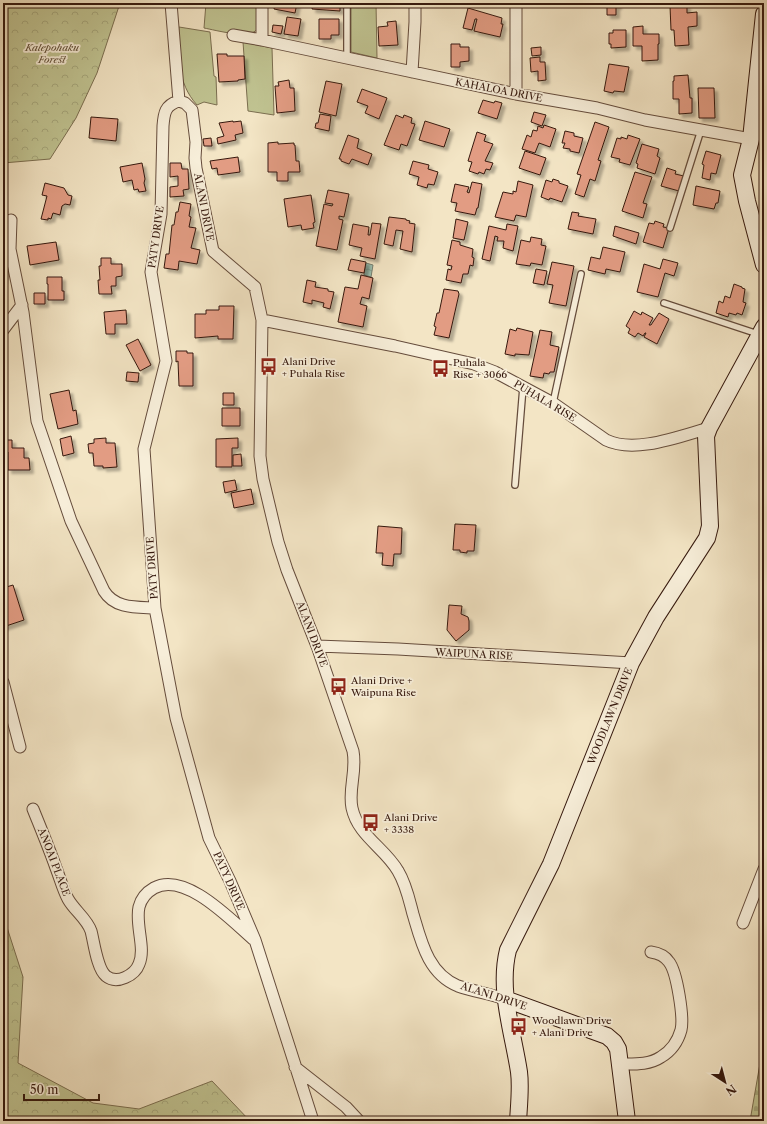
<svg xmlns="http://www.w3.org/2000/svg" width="767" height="1124" font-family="'Libre Caslon Text',serif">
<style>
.green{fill:#c0c391;stroke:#7b6e50}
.forest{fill:url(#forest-crowns);stroke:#7b6e50}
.cemetery{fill:url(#cemetery-stones);stroke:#7b6e50}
.water{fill:url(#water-ripples);stroke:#747d6f}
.building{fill:#e29c83;stroke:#36190e;filter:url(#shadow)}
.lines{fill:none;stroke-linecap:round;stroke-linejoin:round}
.lane-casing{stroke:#654c3c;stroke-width:8}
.street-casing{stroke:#654c3c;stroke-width:13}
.secondary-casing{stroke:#36190e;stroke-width:18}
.lane{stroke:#f7eed9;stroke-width:5.5}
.street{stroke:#f7eed9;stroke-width:11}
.secondary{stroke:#f7eed9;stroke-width:16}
.labels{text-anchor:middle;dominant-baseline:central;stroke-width:3.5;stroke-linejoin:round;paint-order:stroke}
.park-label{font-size:10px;font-style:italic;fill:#5f4c35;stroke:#f7eed9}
.street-label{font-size:10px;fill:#36190e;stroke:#f7eed9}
.poi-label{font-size:10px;fill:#36190e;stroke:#f7eed9;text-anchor:start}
</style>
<defs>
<pattern id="forest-crowns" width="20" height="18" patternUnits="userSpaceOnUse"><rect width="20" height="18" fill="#c0c391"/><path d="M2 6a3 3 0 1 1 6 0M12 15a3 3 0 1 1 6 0" fill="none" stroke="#a6a77c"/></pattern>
<pattern id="cemetery-stones" width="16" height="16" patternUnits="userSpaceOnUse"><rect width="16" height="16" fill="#c0c391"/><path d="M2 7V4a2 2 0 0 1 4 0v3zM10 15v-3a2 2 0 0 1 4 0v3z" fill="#a6a77c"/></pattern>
<pattern id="water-ripples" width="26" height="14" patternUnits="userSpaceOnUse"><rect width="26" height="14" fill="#9dc0af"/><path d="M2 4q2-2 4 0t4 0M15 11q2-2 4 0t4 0" fill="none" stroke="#88a495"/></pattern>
<filter id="shadow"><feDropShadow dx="3.5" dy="3.5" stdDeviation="1" flood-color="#0004"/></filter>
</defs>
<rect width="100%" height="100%" fill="#f3e5c5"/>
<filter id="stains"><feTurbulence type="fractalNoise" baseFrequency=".005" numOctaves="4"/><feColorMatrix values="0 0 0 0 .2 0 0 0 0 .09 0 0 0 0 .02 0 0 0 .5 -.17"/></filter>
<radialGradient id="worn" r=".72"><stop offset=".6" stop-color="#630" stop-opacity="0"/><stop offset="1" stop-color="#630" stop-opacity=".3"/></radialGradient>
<path class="green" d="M206,3H258C258,10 260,22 257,29C251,40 215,30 204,28Z
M351,3H376L377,58L351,52Z
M179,27L210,32L214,76L216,77L217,105L204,102L197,105C177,83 178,55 179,27Z
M243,42L272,48L274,115L248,111Z"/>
<path class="forest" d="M3,3H120L97,73L76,118L50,159L3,163Z
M3,915L23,977L18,1063L93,1103L139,1109L212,1081L250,1121H3Z"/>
<path class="cemetery" d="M764,1045V1121H750L762,1052Z"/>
<path class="water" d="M366,263L373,265L371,277L364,275Z"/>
<path class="building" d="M275,3H297L295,13L274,9Z
M313,3H340V11L312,9Z
M604,3H618V6H616V15H607V5L604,6Z
M687,5V13L697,12V26L688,27L689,45L675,46L674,30H671L670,6Z
M468,8L502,18L501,24H503L500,37L474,31L477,19H475L472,30L463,28Z
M287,17L301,19L298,36L284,34Z
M319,19H339V35H331V39H319Z
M396,21L398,45L379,46L378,27L388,26L387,22Z
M273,25L283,26L281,34L272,32Z
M643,26V34H659V44H658V60L642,61V46H633V27Z
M613,30H626V47L611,48V44H609V33H613Z
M451,44H460V47H469V61L460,62V67H451Z
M541,47V55L532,56L531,48Z
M217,54H227V56H244L245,79L238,80V81L219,82Z
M540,57V62H545L546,80L538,81V71L531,72L530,58Z
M609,64L629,67L624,92L614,91L613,93L604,91Z
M688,75L690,98H692V113L679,114V99H673V81H674V76Z
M289,80L290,88H294L295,111L277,113L275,86H279L278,82Z
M326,81L342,84L336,116L319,112Z
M698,88H714L715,118H699Z
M362,89L387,98L379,119L365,113L368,106L357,102Z
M483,100L494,103L495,101L502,103L497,119L478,113Z
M534,112L546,115L542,126L531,122Z
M320,114L331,116L329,131L315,128L316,123H318Z
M396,115L403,118L404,115L412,118L411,123L415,124L407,146L401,144L399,150L384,145Z
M91,117L118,119L116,141L89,138Z
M233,121V122L241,121L243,133L235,135L236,140L218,144L217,138L224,136L219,123Z
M425,121L450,129L444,147L419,140Z
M595,122L609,127L598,160L601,161L595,181L590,179L584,197L575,194L581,175L577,174Z
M544,125L556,129L550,147L539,143L535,153L522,149L527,135L531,137L533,130L537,131L538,126L543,128Z
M565,131L574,133V136L583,138L579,153L570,151V149L563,148L565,143H562Z
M477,132L486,135L484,141L493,144L485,161L493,163L490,170L486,169L484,174L479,172L478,174L469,171L472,162L468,161Z
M348,135L359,139L357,148L372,154L368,165L352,159L349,164L341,161V159H339Z
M628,135L640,139L630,165L619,162L620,159L611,157L617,138L621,139V137L627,139Z
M211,138L212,146H204L203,139Z
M278,142V144L294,143V145H295L296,161H299L300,172H288V181H277V172H268V143Z
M642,144L659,149L657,156L660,158L655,174L637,168L638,164L636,163Z
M525,151L546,158L540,175L519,168Z
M706,151L721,155L716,174L711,173L710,180L702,178L704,165L702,164Z
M238,157L240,172L218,175L217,168L212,169L210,161Z
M413,161L429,165L428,169L438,172L434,185L428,184L427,188L417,185L419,177L409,174Z
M142,163L145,179L144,183L146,191L139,192L138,189L134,190L132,180L123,182L120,167Z
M170,163H181L182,169H188L189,189L183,190L184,196L170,197V187L178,186V176L170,177Z
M667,168L676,171L675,174L684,176L679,191L661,186Z
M635,172L652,177L643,203L647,204L643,218L622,211Z
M553,179L559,181V183L568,186L562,202L550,198L549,200L541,197L546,180L552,182Z
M518,181L533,185L526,217L516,215L514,221L495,217L503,192L513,194V191L516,192Z
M472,182L482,184L478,208H477L475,215L455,211L457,203L451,202L455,184L469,187L467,192L469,193Z
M45,183L64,188L68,195L72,196L70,205L65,204L62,206L60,215L53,213L51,219L48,218V220L41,219L47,196L42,195Z
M696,186L720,191L718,203H716L714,209L693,205Z
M328,190L349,194L344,217L339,216V219L343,220L337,250L316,246L324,204L332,206L333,204L325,203Z
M311,195L315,222L313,223L314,228L302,230L301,225L288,227L284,199Z
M180,202L191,204L189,216L191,217L189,227L196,228L191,248L200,250L197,264L179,261L178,270L164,268L166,254H169L172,225H174L176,212H178Z
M572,212L579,213L578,216L596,219L593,234L568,229Z
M389,217L406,219V220L410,221L409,223L415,224L412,252L400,249L403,231L396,230L393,246L384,244Z
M456,219L468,222L464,240L453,238Z
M655,221L664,224L663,227L669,228L663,248L643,242L649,223L654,224Z
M372,223L381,224L375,259L360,256L362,248L349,245L353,224L369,227L368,235H370Z
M507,224L518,226L513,251L503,248L504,241H497L498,237L495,236L490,261L482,259L489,226L506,230Z
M615,226L639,233L636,244L613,236Z
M531,237L542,239L541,245L546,246L542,265L531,263L530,266L516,264L521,240L530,242Z
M452,240L460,242V245L473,249L472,257L474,258L473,266L470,265L468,274H463L461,283L446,280L448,269L451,270L452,266L447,265Z
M56,242L59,260L30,265L27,246Z
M603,247L625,252L620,272L606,269L605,274L588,270L591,257L600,259Z
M101,258H111V264H122V276L116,277V286H111L112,294H99L98,280H100L99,266H101Z
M3,259L8,260L3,281Z
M351,259L366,262L364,273L348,270Z
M663,259L678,263L674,276L665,273L658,297L637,292L644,264L660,269Z
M552,262L574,266L566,306L549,303L553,285L547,284Z
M536,269L547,271L544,285L533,283Z
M361,275L373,278L369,299L362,297L360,304L367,306L363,327L338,322L345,287L358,289Z
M47,277H62V291H64V300H48V284H47Z
M307,280L316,282L315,287L328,289V291L334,292L330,309L323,307L324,303L312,300V304L303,302Z
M734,284L742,287V288L745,289L743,302L746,303L742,315L737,313L736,315L729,313L728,317L716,313L719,301L723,303L725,296L730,298Z
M444,289L458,291L459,294L449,338L434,335L436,327L434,326L437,313H439Z
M34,293H45V304H34Z
M219,306H234L233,339H218V336L195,338V314H206V310H219Z
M126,310L127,324H115V334H106L104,312Z
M634,311L641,315L642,312L653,318L649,325H651L659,313L669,319L657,344L644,337L646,333H645L643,336L638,333L635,337L628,333L630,329L626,326Z
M517,328L533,332L529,355L515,354V356L505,354L510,329L516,331Z
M540,330L552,332L550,345L559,347L554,372H550L549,374L544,373L543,378L530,376Z
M138,339L151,365L140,371L126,345Z
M176,351H187V353H193V386H179L178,361L176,362Z
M127,372L139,373L138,382L126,381Z
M69,390L73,411L76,410L78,424L58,429L50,394Z
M223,393H234V405H223Z
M222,408H240V426H222Z
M71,436L74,453L63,456L60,439Z
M106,438V443H115L117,467L103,468V466H94L93,453H89L88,444L94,443V439Z
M238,438V448H232V467H216V439Z
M3,440H12V448H24V458H29L30,470H8V452H5V450H3Z
M241,454L242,466H233V455Z
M235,480L237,490L225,493L223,482Z
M251,489L254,504L234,508L231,493Z
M455,524L476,525L474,551H467V553L460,552V550H453Z
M378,526L402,528L401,554H394L393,566L382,565L383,553H376Z
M13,585L24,620L3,627V610H4L3,588Z
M449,605L462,606L461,614L468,617L469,621V630L456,641L447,630Z"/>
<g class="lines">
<defs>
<path id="lane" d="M347,58V3
M670,228L701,130
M664,303L758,334
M553,403L581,274
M515,485L523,387"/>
<path id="street" d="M171,3L179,101C165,105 164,113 163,126L161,214L151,272L166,361L144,449L155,608L176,718L209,838L230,881L255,940L313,1121
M262,3V40
M233,35L262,40L516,94L597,108L645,120L751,139
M412,72L415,22V3
M516,94V3
M179,101L185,103L192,110L196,142L195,158L196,168L213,251L255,287L262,320L260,456L263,479L278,542L287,570L317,646L353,751C357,772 348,789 352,808C358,836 385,848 398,871C406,884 409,899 413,914C421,941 428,974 458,986C473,991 490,994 505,999
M11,220L10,249L23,312L37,421L71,521L104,591C115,609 137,607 155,608
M262,320L395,346L474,364L495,372L553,403L606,440C635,454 680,436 709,428
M3,330L22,305
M317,646L398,649L631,663
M3,682L20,747
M33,809C41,829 49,848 56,868C60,878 63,890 68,899C74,910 87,919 91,931C94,942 97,969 106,976C117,985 135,975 139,964C146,948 135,925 139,907C141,899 147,892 154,888C185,871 231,920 253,939
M743,923L764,869
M620,1064C635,1064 649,1065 661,1057C671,1051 678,1041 681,1030C684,1018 677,972 669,962C665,956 658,953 651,952
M295,1067L346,1107L359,1121"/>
<path id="secondary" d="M764,14L751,139L742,175L747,201L764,265
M505,999L607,1036L614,1042L618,1049L627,1121
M518,1121C519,1105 521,1087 519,1072C513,1032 498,990 508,950L551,864L631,663L656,617L707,538L710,526L706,436L709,428L764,327"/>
</defs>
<use href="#lane" class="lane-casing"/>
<use href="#street" class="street-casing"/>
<use href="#secondary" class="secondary-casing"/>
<use href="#lane" class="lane"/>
<use href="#street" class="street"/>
<use href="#secondary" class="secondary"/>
</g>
<defs>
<symbol id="bus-bare" viewBox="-9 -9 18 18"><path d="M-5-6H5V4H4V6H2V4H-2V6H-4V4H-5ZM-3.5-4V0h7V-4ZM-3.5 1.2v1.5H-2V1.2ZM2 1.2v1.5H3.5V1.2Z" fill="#8f2418" stroke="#f7eed9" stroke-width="2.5" paint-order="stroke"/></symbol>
</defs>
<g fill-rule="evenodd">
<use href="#bus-bare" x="256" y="354" width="25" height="25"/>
<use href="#bus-bare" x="428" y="356" width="25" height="25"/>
<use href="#bus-bare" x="326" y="674" width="25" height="25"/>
<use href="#bus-bare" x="358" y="810" width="25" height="25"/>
<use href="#bus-bare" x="506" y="1014" width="25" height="25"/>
</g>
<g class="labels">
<g class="park-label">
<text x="52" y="47">Kalepohaku<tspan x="52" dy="12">Forest</tspan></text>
</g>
<g class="street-label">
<text transform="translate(499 90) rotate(11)">KAHALOA DRIVE</text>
<text transform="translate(204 207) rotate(79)">ALANI DRIVE</text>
<text transform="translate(156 237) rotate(-82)">PATY DRIVE</text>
<text transform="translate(545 401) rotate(31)">PUHALA RISE</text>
<text transform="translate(152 568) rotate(-94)">PATY DRIVE</text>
<text transform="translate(312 634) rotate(69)">ALANI DRIVE</text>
<text transform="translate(474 654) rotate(3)">WAIPUNA RISE</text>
<text transform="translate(610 716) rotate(-68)">WOODLAWN DRIVE</text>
<text transform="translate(54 862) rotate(69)">ANOAI PLACE</text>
<text transform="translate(229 881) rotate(66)">PATY DRIVE</text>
<text transform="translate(494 996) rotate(18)">ALANI DRIVE</text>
</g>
<g class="poi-label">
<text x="282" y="361">Alani Drive<tspan x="282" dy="12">+ Puhala Rise</tspan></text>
<text x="453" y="362">Puhala<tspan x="453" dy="12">Rise + 3066</tspan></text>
<text x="351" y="680">Alani Drive +<tspan x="351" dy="12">Waipuna Rise</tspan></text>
<text x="384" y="817">Alani Drive<tspan x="384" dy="12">+ 3338</tspan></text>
<text x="532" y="1020">Woodlawn Drive<tspan x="532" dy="12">+ Alani Drive</tspan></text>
</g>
</g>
<rect width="767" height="1124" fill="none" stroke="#f3e5c5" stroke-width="16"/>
<rect x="4" y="4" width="759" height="1116" fill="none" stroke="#36190e" stroke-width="2"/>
<rect x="8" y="8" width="751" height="1108" fill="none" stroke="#36190e"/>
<g transform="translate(725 1082) rotate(144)" stroke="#f7eed9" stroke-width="3" paint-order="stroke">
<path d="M0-3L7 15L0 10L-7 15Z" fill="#36190e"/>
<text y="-6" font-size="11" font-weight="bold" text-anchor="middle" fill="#36190e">N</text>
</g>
<path d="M24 1094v6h75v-6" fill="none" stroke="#36190e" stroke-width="2"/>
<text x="30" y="1094" font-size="12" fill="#36190e" stroke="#f7eed9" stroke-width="3" paint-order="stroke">50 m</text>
<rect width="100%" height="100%" filter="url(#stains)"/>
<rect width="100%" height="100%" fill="url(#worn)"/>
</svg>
